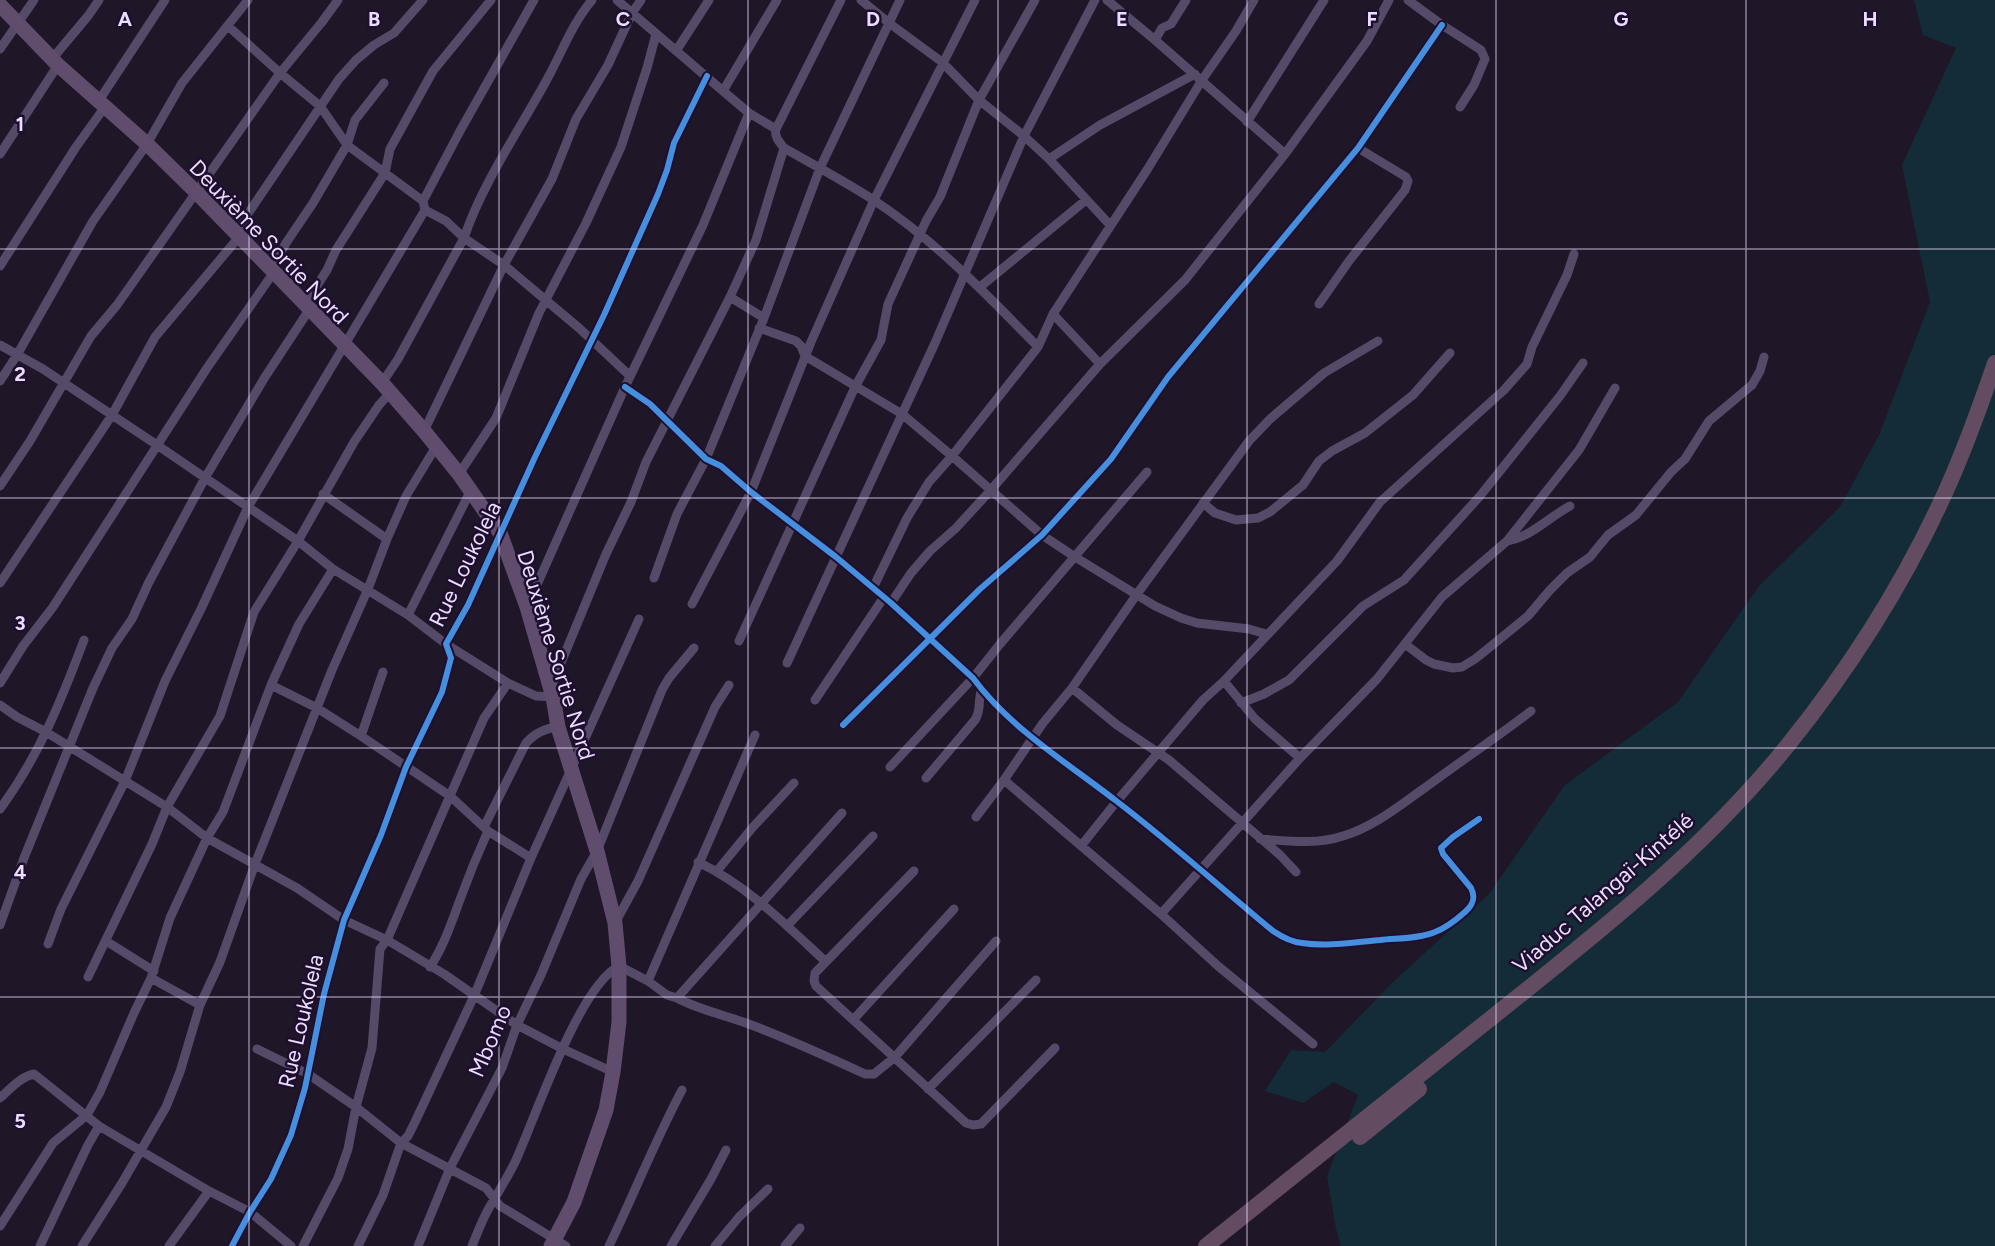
<svg xmlns="http://www.w3.org/2000/svg" width="1995" height="1246" font-family="Figtree,sans-serif">
<style>
.green{fill:#132c38}
.lines{fill:none;stroke-linecap:round;stroke-linejoin:round}
.street{stroke:#554b69;stroke-width:9}
.primary{stroke:#604c6d;stroke-width:15}
.highway{stroke:#634b61;stroke-width:16}
.cycleway-casing{stroke:#1e0f2f;stroke-width:10}
.cycleway{stroke:#468fdf;stroke-width:6}
.grid{fill:none;stroke:#ebddff;stroke-width:1.5;stroke-opacity:0.55}
.labels{text-anchor:middle;dominant-baseline:central;stroke-width:5;stroke-linejoin:round;paint-order:stroke}
.street-label{font-size:22px;fill:#ebddff;stroke:#1e0f2f}
.grid-label{font-size:20px;text-anchor:middle;font-weight:bold;fill:#ebddff;stroke:#1e0f2f;stroke-width:5;stroke-linejoin:round;paint-order:stroke}
</style>
<rect width="100%" height="100%" fill="#1f1628"/>
<path class="green" d="M1914,0H1995V1246H1341L1336,1229L1327,1176L1358,1095L1334,1082L1303,1103L1265,1091L1291,1050L1325,1052L1393,982L1489,894L1565,785L1678,702L1759,586L1840,507L1879,435L1930,302L1902,165L1956,48L1923,35Z"/>
<g class="lines">
<path class="street" d="M617,0L723,91L749,113L776,129
M841,0L776,129C774,137 780,143 784,148C814,165 844,181 872,199C935,240 986,294 1038,347
M861,0L889,23L942,62L979,100L1024,136L1049,159L1110,225
M1107,0L1155,40L1285,154
M1408,0L1442,25L1481,50L1485,59L1474,85L1460,107
M228,26L280,73L320,106L347,145L423,201L425,210L446,221L464,238L504,265L579,328L630,376
M1155,40L1162,28L1171,24L1186,0
M0,49L34,0
M676,51L709,0
M52,59L88,16L99,0
M723,91L777,0
M98,102L165,0
M1247,122L1324,0
M0,154L58,65
M1049,159L1100,125L1195,74
M423,201L460,131L534,0
M0,266L76,147L104,108
M980,287L1086,200
M730,297L764,318
M302,303L318,284L327,270L336,250L385,173L390,149L433,71L491,0
M1319,304L1349,261L1405,190L1408,181L1406,177L1358,148
M1053,314L1100,364
M759,328L796,341L801,346L805,356L902,414L952,456L1042,535L1075,557L1155,606L1181,618L1197,623L1249,629L1266,634
M0,345L43,369L157,445L298,541L333,569L408,615L446,644L508,683L536,696L553,697
M0,381L17,355L93,221L147,144L182,83L248,0
M382,383L398,359L464,238C481,186 518,132 545,83C561,55 571,25 592,0
M625,387L650,404L706,459L721,466L751,492L836,557L891,603L973,678C1010,728 1066,762 1115,800C1169,841 1220,887 1273,931C1282,937 1291,942 1302,943C1328,947 1355,942 1380,940C1398,938 1418,939 1435,932C1446,928 1456,920 1465,912C1473,905 1476,898 1471,888L1443,854L1441,848L1453,837L1479,819
M424,431L504,265L552,179L576,119L608,65L632,13L641,0
M459,474L496,418L539,313L586,223L621,147L647,68L656,34
M0,486L30,441L91,336L117,305L280,73L322,22L338,0
M323,494L387,539
M1203,503L1215,513L1236,520L1258,518L1270,512L1303,485L1319,461L1332,451L1365,433L1413,395L1450,353
M1507,541C1531,537 1549,517 1570,506
M654,578L677,514L706,459L764,318L820,168L900,0
M0,583L112,415L155,337L239,237L243,221L339,79L356,60L374,45L394,33L423,0
M873,588L907,518L929,482L952,456L1038,347L1053,314L1147,170L1202,80L1236,31L1254,0
M891,603L911,573L930,551L956,528L990,491L1100,364L1185,280L1285,154L1367,41L1389,0
M692,604L751,492L811,342L874,200L975,0
M527,607L625,387L703,225L749,113
M408,615L470,492
M739,641L855,387L881,340L888,304L926,221L940,197L979,100L1035,0
M1405,644L1426,660L1434,664L1453,668L1462,667L1475,659L1490,647L1528,616L1550,590L1567,573L1590,557L1608,535L1636,515L1671,472L1685,459L1709,421L1752,385L1760,371L1764,357
M787,663L935,343L1024,136L1095,0
M1224,681L1255,719L1300,758
M0,683L23,646L53,607L207,368L274,272L276,261L286,243L313,203L347,145L355,120L384,83
M271,685L317,708L361,736L450,796L488,831L531,858
M551,687L606,554L631,502L646,462L730,297L756,240L784,148
M1072,688L1117,725L1169,760L1280,855L1296,872
M815,700L884,597
M1241,703L1264,694L1289,680L1363,606L1404,580L1480,496L1560,396L1583,363
M0,705L17,717L46,732L167,807L207,838L297,888L344,920L387,940L444,974L517,1025L563,1049L613,1072
M843,725L980,589L1042,535L1111,459L1168,377L1358,148L1442,25
M361,736L383,672
M890,767L973,678L1000,644L1147,472
M926,778L975,720C982,709 977,701 982,689
M1004,780L1161,914L1218,966L1313,1044
M0,809C39,756 61,701 84,640
M976,817L1004,780L1043,723L1072,688L1137,594L1249,441L1270,419L1324,373L1378,341
M484,827L526,743C535,733 545,728 558,727
M1260,839C1288,841 1316,845 1343,836C1374,827 1400,805 1426,787C1461,761 1497,737 1531,711
M1081,846L1117,801L1203,700L1224,681L1337,561L1380,502L1504,390L1527,364L1532,347L1567,275L1574,254
M698,862C748,886 785,924 825,961
M717,871L753,827L794,783
M914,871L815,973L814,981L816,986L966,1123L973,1125L981,1124L1055,1048
M1161,914L1300,758L1377,679L1442,597L1507,541L1579,450L1615,388
M615,923L638,881L715,707L729,685
M0,925L24,858L93,688L112,648L132,619L149,582L205,478L265,377L309,310
M787,926L873,836
M106,941L154,971
M48,944L61,909L125,781L165,681L201,609L248,507L425,210
M430,967C444,946 452,921 461,897C469,875 478,853 488,831
M88,977L152,844L167,807L220,716L254,612L298,541L354,442L379,405L390,393
M151,978L200,1005
M648,981L755,735
M677,998C697,1009 724,1015 746,1023C787,1038 826,1056 865,1074H874L895,1057L996,941
M853,1020L954,909
M257,1049L308,1074L356,1107L401,1143L486,1188L500,1206L566,1246
M928,1089L1036,980
M0,1098C10,1089 20,1077 34,1074L99,1126L209,1191L250,1212L291,1246
M0,1226L53,1143L87,1115L100,1092L134,1013L151,978L170,918L207,838L223,812L271,685L299,624L333,569
M40,1246L88,1145L99,1126
M82,1246L122,1183L166,1107L180,1072L200,1005L220,962L255,864L332,670L368,589L387,539L406,496L437,445
M169,1246L209,1191
M232,1246L250,1212L271,1179L291,1135L305,1088L324,994L344,920L381,835L406,767L442,692L451,658L446,644L468,605L535,457L604,315L658,194L667,170L674,143L707,76
M303,1246L338,1178L348,1149L356,1107L372,1048L380,949L387,940L484,718L508,683
M358,1246L383,1195L401,1143L408,1136L415,1122L474,996L531,858L639,619
M418,1246L450,1168L502,1068L517,1025L541,975L581,879L597,851L662,690L669,678L694,648
M472,1246C477,1234 482,1220 489,1208C498,1192 508,1177 516,1160C536,1116 579,986 619,966L648,981L667,995L677,998L842,813
M609,1246C634,1194 655,1141 682,1090
M671,1246L711,1179L726,1150
M715,1246L739,1217L768,1189
M785,1246L800,1228"/>
<path class="primary" d="M0,5L58,65L147,144L197,193L382,383L424,431L459,474L500,533L527,607L553,697L558,727L597,851L615,923L619,966V1022L613,1072L606,1110L574,1202L551,1246"/>
<path class="highway" d="M1360,1137L1419,1089
M1206,1246C1299,1171 1392,1097 1485,1023C1593,937 1702,852 1788,745C1850,668 1904,583 1945,493C1964,451 1980,407 1995,363"/>
<defs>
<path id="cycleway" d="M625,387L650,404L706,459L721,466L751,492L836,557L891,603L973,678C1010,728 1066,762 1115,800C1169,841 1220,887 1273,931C1282,937 1291,942 1302,943C1328,947 1355,942 1380,940C1398,938 1418,939 1435,932C1446,928 1456,920 1465,912C1473,905 1476,898 1471,888L1443,854L1441,848L1453,837L1479,819
M843,725L980,589L1042,535L1111,459L1168,377L1358,148L1442,25
M232,1246L250,1212L271,1179L291,1135L305,1088L324,994L344,920L381,835L406,767L442,692L451,658L446,644L468,605L535,457L604,315L658,194L667,170L674,143L707,76"/>
</defs>
<use href="#cycleway" class="cycleway-casing"/>
<use href="#cycleway" class="cycleway"/>
</g>
<path class="grid" d="M249,0V1246M499,0V1246M748,0V1246M998,0V1246M1247,0V1246M1496,0V1246M1746,0V1246M0,249H1995M0,498H1995M0,748H1995M0,997H1995"/>
<g class="labels">
<g class="street-label">
<text transform="translate(269 242) rotate(46)">Deuxième Sortie Nord</text>
<text transform="translate(465 564) rotate(-64)">Rue Loukolela</text>
<text transform="translate(556 655) rotate(73)">Deuxième Sortie Nord</text>
<text transform="translate(1603 893) rotate(-41)">Viaduc Talangaï-Kintélé</text>
<text transform="translate(301 1021) rotate(-77)">Rue Loukolela</text>
<text transform="translate(490 1041) rotate(-67)">Mbomo</text>
</g>
</g>
<g class="grid-label">
<text x="125" y="26">A</text>
<text x="374" y="26">B</text>
<text x="623" y="26">C</text>
<text x="873" y="26">D</text>
<text x="1122" y="26">E</text>
<text x="1372" y="26">F</text>
<text x="1621" y="26">G</text>
<text x="1870" y="26">H</text>
<text x="20" y="131">1</text>
<text x="20" y="381">2</text>
<text x="20" y="630">3</text>
<text x="20" y="879">4</text>
<text x="20" y="1128">5</text>
</g>
</svg>
